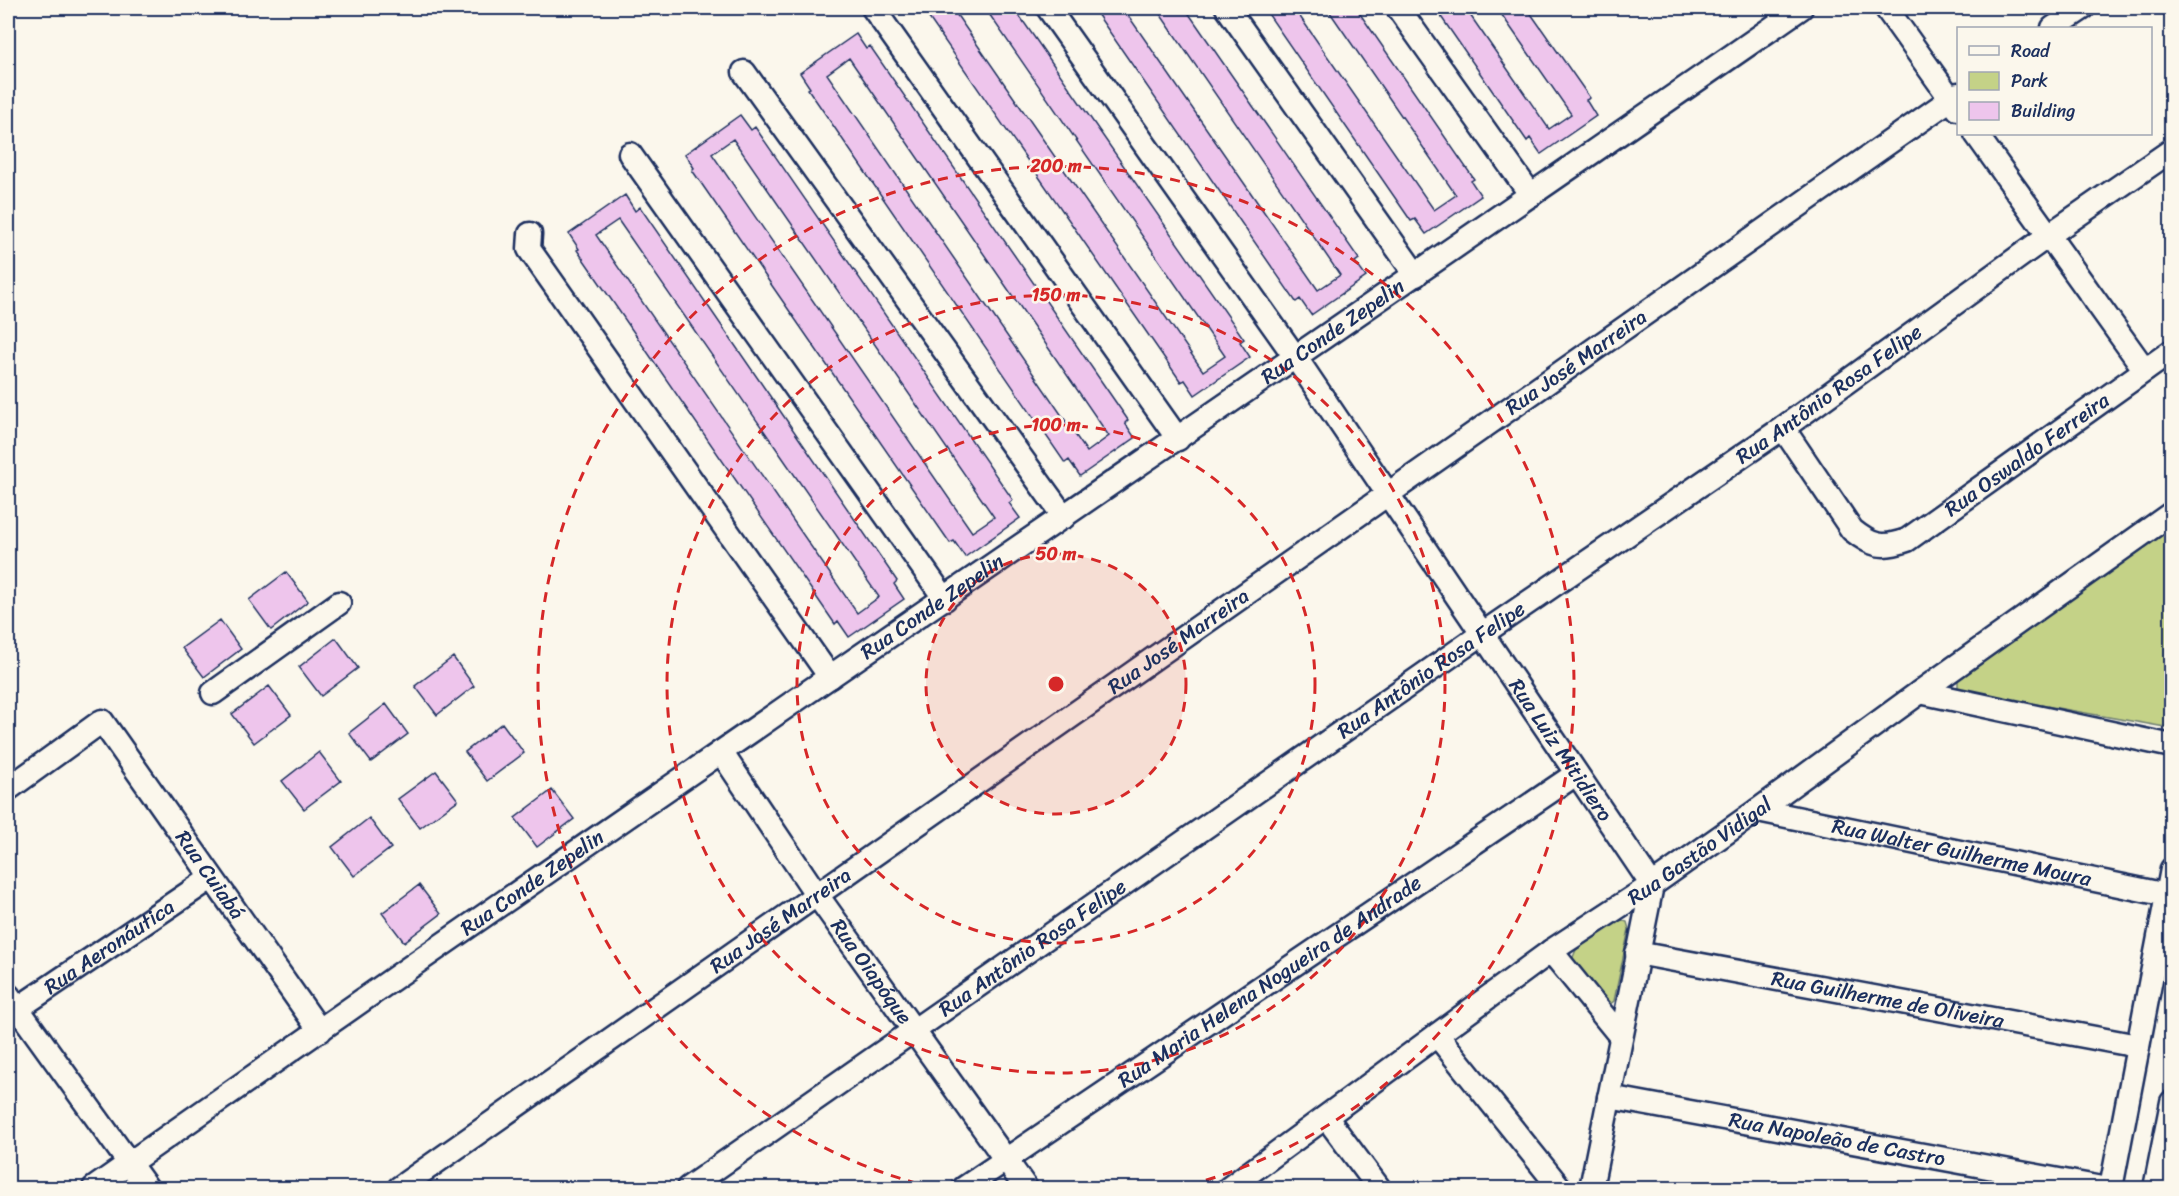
<svg xmlns="http://www.w3.org/2000/svg" width="2179" height="1196" font-family="Sriracha,sans-serif">
<style>
.green{fill:#c4d287;stroke:#708072;stroke-width:1.5}
.building{fill:#eec5ec;stroke:#1b2f5e;stroke-width:1.5;fill-rule:evenodd}
.lines{fill:none;stroke-linecap:round;stroke-linejoin:round}
.minor-casing{stroke:#1b2f5e;stroke-width:27}
.minor{stroke:#fbf7ec;stroke-width:22}
.ring{fill:none;stroke:#d62828;stroke-width:3;stroke-dasharray:10 8}
.labels{text-anchor:middle;dominant-baseline:central;stroke-width:5;stroke-linejoin:round;paint-order:stroke}
.street-label{font-size:21px;fill:#1b2f5e;stroke:#fbf7ec}
.centre{fill:#d62828;stroke:#fbf7ec;stroke-width:3}
.ring-label{font-size:18px;text-anchor:middle;font-weight:bold;fill:#d62828;stroke:#fbf7ec;stroke-width:5;stroke-linejoin:round;paint-order:stroke}
</style>
<rect width="100%" height="100%" fill="#fbf7ec"/>
<filter id="ink" filterUnits="userSpaceOnUse"><feTurbulence type="fractalNoise" baseFrequency=".0167" numOctaves="2"/><feDisplacementMap in="SourceGraphic" scale="12" xChannelSelector="R" yChannelSelector="G"/><feConvolveMatrix kernelMatrix="1 2 1 2 8 2 1 2 1" color-interpolation-filters="sRGB"/></filter>
<g filter="url(#ink)">
<path class="green" d="M2171,528V728L1961,691L1958,688V679Z
M1618,919L1627,922L1629,929L1614,1001L1609,1005L1574,963L1573,957L1576,950Z"/>
<path class="building" d="M922,8H952L1203,371L1225,356L985,8H1014L1244,339L1240,342L1250,357L1195,395L1185,380L1181,382Z
M1093,8H1123L1318,290L1340,275L1156,8H1185L1359,259L1355,262L1366,277L1311,315L1300,299L1296,302Z
M1264,8H1294L1434,210L1456,195L1327,8H1356L1474,179L1471,181L1481,196L1426,234L1415,219L1411,221Z
M1435,8H1462L1466,13L1468,12L1549,129L1571,114L1497,8H1527L1590,98L1586,100L1596,116L1541,154L1530,138L1527,141Z
M856,34L866,49L870,46L1128,420L1125,423L1135,438L1080,476L1069,460L1065,463L808,89L810,88L800,73ZM849,58L1109,436L1087,452L827,74Z
M740,115L751,130L755,127L1013,500L1009,503L1020,518L965,557L954,541L950,543L692,170L694,168L685,154ZM733,139L994,517L972,532L712,154Z
M625,195L635,211L640,207L897,581L894,584L904,599L849,637L838,621L835,624L577,250L579,249L569,234ZM618,220L879,597L857,613L596,235Z
M286,572L308,601L271,630L249,600Z
M220,620L241,649L204,677L182,648Z
M336,638L358,668L321,696L299,667Z
M453,657L474,686L437,715L415,686Z
M269,686L291,715L254,743L232,714Z
M386,704L408,734L371,762L349,733Z
M502,723L524,753L487,781L465,752Z
M319,752L341,781L304,809L282,781Z
M436,771L458,800L420,828L398,799Z
M552,790L574,819L537,847L515,818Z
M369,818L391,848L354,876L332,847Z
M419,885L441,914L404,942L382,913Z"/>
<g class="lines">
<defs>
<g id="minor">
<path d="M873,8L1178,439"/>
<path id="s1" d="M1048,8L1296,358L1652,885L1591,1188"/>
<path d="M1227,8L1416,275"/>
<path d="M1398,8L1531,195"/>
<path d="M1886,8L1958,109"/>
<path d="M2053,28L2083,8"/>
<path d="M744,72L1064,517"/>
<path d="M1976,134L2145,370"/>
<path d="M630,154L945,599"/>
<path d="M530,234L529,249L830,677"/>
<path id="s2" d="M1783,428L1852,530C1872,546 1882,549 1907,540L2172,351"/>
<path d="M1920,692L2172,746"/>
<path d="M213,693L339,603"/>
<path id="s3" d="M721,752L817,895L1026,1188"/>
<path id="s4" d="M8,789L102,721L320,1031"/>
<path id="s5" d="M1758,810L2167,895"/>
<path d="M1551,951L1621,1037"/>
<path id="s6" d="M1637,953L2138,1046"/>
<path d="M8,995L147,1188"/>
<path id="s7" d="M8,1015L211,878"/>
<path d="M1437,1035L1560,1188"/>
<path id="s8" d="M1609,1097L2102,1188"/>
<path d="M1326,1117L1379,1188"/>
<path id="s9" d="M94,1188C660,790 1233,402 1801,8"/>
<path id="s10" d="M399,1188L1958,94"/>
<path id="s11" d="M688,1188L1482,634L1783,428L2049,235L2172,150"/>
<path id="s12" d="M964,1188L1576,774"/>
<path id="s13" d="M1229,1188L1551,951L1652,885L1758,810L1920,692L2172,513"/>
<path d="M2111,1188L2172,869"/>
<path d="M2155,1188L2172,1102"/>
</g>
</defs>
<use href="#minor" class="minor-casing"/>
<use href="#minor" class="minor"/>
</g>
</g>
<circle cx="1056" cy="684" r="130" fill="#d62828" fill-opacity=".12"/>
<g class="ring">
<circle cx="1056" cy="684" r="130"/>
<circle cx="1056" cy="684" r="259"/>
<circle cx="1056" cy="684" r="389"/>
<path d="M935 1188A518 518 0 1 1 1177 1188"/>
</g>
<g class="labels">
<g class="street-label">
<text stroke="none"><textPath href="#s9" startOffset="1506">Rua Conde Zepelin</textPath></text>
<text stroke="none"><textPath href="#s10" startOffset="1438">Rua José Marreira</textPath></text>
<text stroke="none"><textPath href="#s11" startOffset="1390">Rua Antônio Rosa Felipe</textPath></text>
<text stroke="none"><textPath href="#s2" startOffset="330">Rua Oswaldo Ferreira</textPath></text>
<text stroke="none"><textPath href="#s9" startOffset="1020">Rua Conde Zepelin</textPath></text>
<text stroke="none"><textPath href="#s10" startOffset="952">Rua José Marreira</textPath></text>
<text stroke="none"><textPath href="#s11" startOffset="906">Rua Antônio Rosa Felipe</textPath></text>
<text stroke="none"><textPath href="#s1" startOffset="902">Rua Luiz Mitidiero</textPath></text>
<text stroke="none"><textPath href="#s13" startOffset="579">Rua Gastão Vidigal</textPath></text>
<text stroke="none"><textPath href="#s5" startOffset="208">Rua Walter Guilherme Moura</textPath></text>
<text stroke="none"><textPath href="#s4" startOffset="304">Rua Cuiabá</textPath></text>
<text stroke="none"><textPath href="#s9" startOffset="534">Rua Conde Zepelin</textPath></text>
<text stroke="none"><textPath href="#s10" startOffset="466">Rua José Marreira</textPath></text>
<text stroke="none"><textPath href="#s7" startOffset="122">Rua Aeronáutica</textPath></text>
<text stroke="none"><textPath href="#s11" startOffset="420">Rua Antônio Rosa Felipe</textPath></text>
<text stroke="none"><textPath href="#s3" startOffset="266">Rua Oiapóque</textPath></text>
<text stroke="none"><textPath href="#s12" startOffset="369">Rua Maria Helena Nogueira de Andrade</textPath></text>
<text stroke="none"><textPath href="#s6" startOffset="255">Rua Guilherme de Oliveira</textPath></text>
<text stroke="none"><textPath href="#s8" startOffset="232">Rua Napoleão de Castro</textPath></text>
</g>
</g>
<circle cx="1056" cy="684" r="9" class="centre"/>
<g class="ring-label">
<text x="1056" y="172">200 m</text>
<text x="1056" y="301">150 m</text>
<text x="1056" y="431">100 m</text>
<text x="1056" y="560">50 m</text>
</g>
<rect width="2179" height="1196" fill="none" stroke="#fbf7ec" stroke-width="30"/>
<rect x="15" y="15" width="2149" height="1166" fill="none" stroke="#1b2f5e" stroke-width="2" filter="url(#ink)"/>
<rect x="1957" y="27" width="195" height="108" fill="#fbf7ec" stroke="#a1a7b3" stroke-width="1.5"/>
<rect x="1969" y="46" width="30" height="9" fill="#fbf7ec" stroke="#a1a7b3" stroke-width="1.5"/>
<text x="2011" y="57" font-size="18" fill="#1b2f5e">Road</text>
<rect x="1969" y="72" width="30" height="18" fill="#c4d287" stroke="#a1a7b3" stroke-width="1.5"/>
<text x="2011" y="87" font-size="18" fill="#1b2f5e">Park</text>
<rect x="1969" y="102" width="30" height="18" fill="#eec5ec" stroke="#a1a7b3" stroke-width="1.5"/>
<text x="2011" y="117" font-size="18" fill="#1b2f5e">Building</text>
</svg>
